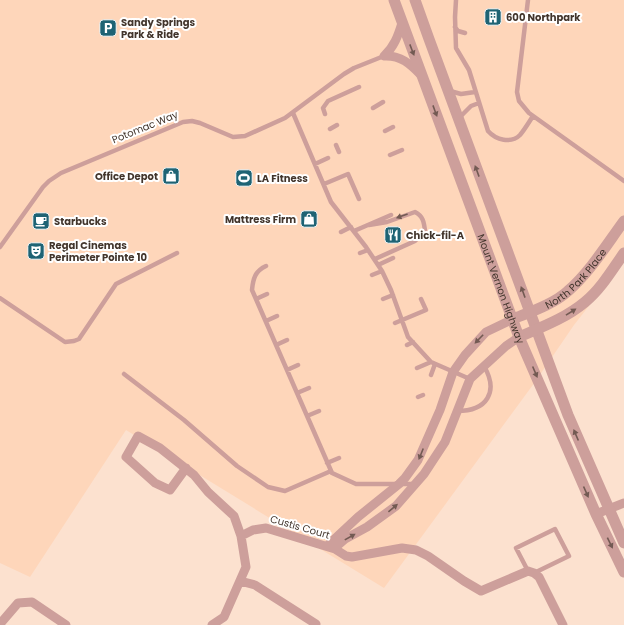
<svg xmlns="http://www.w3.org/2000/svg" width="624" height="625" font-family="Poppins,sans-serif">
<style>
.built{fill:#fed6ba}
.lines{fill:none;stroke-linecap:round;stroke-linejoin:round}
.service{stroke:#cd9f9b;stroke-width:4.5}
.minor{stroke:#cd9f9b;stroke-width:9}
.tertiary{stroke:#cd9f9b;stroke-width:11}
.oneway{fill:#735a53}
.labels{text-anchor:middle;dominant-baseline:central;stroke-width:4;stroke-linejoin:round;paint-order:stroke}
.poi-label{font-size:10px;font-weight:bold;fill:#42352c;stroke:#fff;text-anchor:start}
.street-label{font-size:10px;fill:#42352c;stroke:#fff}
</style>
<rect width="100%" height="100%" fill="#fce1cf"/>
<path class="built" d="M0,0H624V261L574,325L535,382L384,588L126,430L30,577L0,563Z"/>
<g class="lines">
<path class="service" d="M456,0L455,17L456,48L469,70L488,131C496,140 511,144 520,135C525,129 529,122 533,116
M528,0L517,92L519,101L529,113L624,181
M455,27L458,31L465,33
M450,91L461,94L475,92
M373,108L383,102
M293,113L331,202L366,247L382,271L391,290L408,337L431,362L470,379
M325,114L323,108L328,101L359,87
M460,117L471,106L479,103
M330,129L337,125
M385,131L393,127
M336,145L339,152
M390,155L402,150
M315,164L328,158
M324,184L348,174L359,199
M369,225L387,222L415,212C423,216 424,222 425,231L415,241L375,259
M354,231L391,215
M341,232L351,227
M0,247L43,187L49,181L61,173L183,122L192,121L200,123L233,137L245,136L285,118L344,74L354,68L384,56
M360,253L368,250
M378,265L393,258
M266,266C255,271 253,279 252,290L332,473L356,484H414
M372,275L382,271
M0,298L65,342L74,341L79,339L116,284L177,253
M256,299L267,294
M383,299L393,295
M266,321L277,316
M395,323L426,310L421,299
M276,345L287,340
M407,345L413,342
M417,368L431,362
M287,370L298,365
M124,374L184,420L237,466L268,487L285,491L331,471
M431,375L435,364
M297,393L309,388
M418,397L423,395
M457,411C487,411 499,392 484,366
M307,416L319,411
M327,463L339,458
M528,571L516,548L555,529L569,556L534,573"/>
<path class="minor" d="M384,56C401,55 410,64 421,75
M384,56C394,47 398,36 402,23
M186,468L170,490L155,483L126,457L138,436L160,448L194,475L208,492L234,516L241,536
M596,514L624,503
M327,546L358,517L399,484L405,478L418,460L440,410L453,372L465,355L486,332L513,319
M335,549L338,545L345,539L367,527L396,506L424,474L445,442L470,379L506,346L519,337
M240,581L255,585L316,624
M0,624L18,603L32,602L66,625
M212,625L224,617L246,567L241,536L253,530L266,528L335,549L346,556L352,557L402,548L416,550L428,556L464,581L481,591L528,571L534,573L539,577L563,625"/>
<g class="tertiary">
<path id="s1" d="M394,0L519,337L596,514L624,572"/>
<path d="M415,0L429,39L568,415L624,543"/>
<path id="s2" d="M513,319C530,312 554,304 568,291C590,272 607,244 624,221"/>
<path d="M519,337C542,327 566,318 585,302C601,289 612,270 624,253"/>
</g>
</g>
<defs><path id="oneway-solid" d="M-6-.8H1V-3.2L6.5 0L1 3.2V.8H-6Z"/></defs>
<g class="oneway">
<use href="#oneway-solid" transform="translate(412 50) rotate(69)"/>
<use href="#oneway-solid" transform="translate(435 111) rotate(70)"/>
<use href="#oneway-solid" transform="translate(477 171) rotate(-110)"/>
<use href="#oneway-solid" transform="translate(402 216) rotate(160)"/>
<use href="#oneway-solid" transform="translate(523 292) rotate(-110)"/>
<use href="#oneway-solid" transform="translate(571 312) rotate(-32)"/>
<use href="#oneway-solid" transform="translate(479 339) rotate(134)"/>
<use href="#oneway-solid" transform="translate(535 372) rotate(67)"/>
<use href="#oneway-solid" transform="translate(576 435) rotate(-113)"/>
<use href="#oneway-solid" transform="translate(421 454) rotate(112)"/>
<use href="#oneway-solid" transform="translate(586 492) rotate(66)"/>
<use href="#oneway-solid" transform="translate(393 508) rotate(-40)"/>
<use href="#oneway-solid" transform="translate(350 537) rotate(-29)"/>
<use href="#oneway-solid" transform="translate(610 543) rotate(64)"/>
</g>
<defs>
<symbol id="building-square" viewBox="-11 -11 22 22"><rect x="-9" y="-9" width="18" height="18" rx="4" fill="#1e6374" stroke="#fff"/><path d="M-4-6H4V6H1V3H-1V6H-4ZM-2.5-4.3h1.7v1.8h-1.7ZM.8-4.3h1.7v1.8H.8ZM-2.5-1h1.7V.8h-1.7ZM.8-1h1.7V.8H.8Z" fill="#fff"/></symbol>
<symbol id="parking-square" viewBox="-11 -11 22 22"><rect x="-9" y="-9" width="18" height="18" rx="4" fill="#1e6374" stroke="#fff"/><path d="M-3.5-5.5H1a3.5 3.5 0 0 1 0 7H-1V5.5H-3.5ZM-1-3.4V-.6H.8a1.4 1.4 0 0 0 0-2.8Z" fill="#fff"/></symbol>
<symbol id="shop-square" viewBox="-11 -11 22 22"><rect x="-9" y="-9" width="18" height="18" rx="4" fill="#1e6374" stroke="#fff"/><path d="M-5-2.5h2.3a2.7 3.5 0 0 1 5.4 0H5L5.5 6h-11ZM-1.5-2.5h3a1.5 2.3 0 0 0-3 0Z" fill="#fff"/></symbol>
<symbol id="stadium-square" viewBox="-11 -11 22 22"><rect x="-9" y="-9" width="18" height="18" rx="4" fill="#1e6374" stroke="#fff"/><path d="M0-5a6.5 5 0 1 0 0 10a6.5 5 0 1 0 0-10ZM-3.5-1.8h7v3.6h-7Z" fill="#fff"/></symbol>
<symbol id="cafe-square" viewBox="-11 -11 22 22"><rect x="-9" y="-9" width="18" height="18" rx="4" fill="#1e6374" stroke="#fff"/><path d="M-5.5-4.5H6V0H3Q3 3.5 0 3.5H-2.5Q-5.5 3.5-5.5 0ZM3-3.2v2h1.7v-2ZM-6 4.5H4V6H-6Z" fill="#fff"/></symbol>
<symbol id="restaurant-square" viewBox="-11 -11 22 22"><rect x="-9" y="-9" width="18" height="18" rx="4" fill="#1e6374" stroke="#fff"/><path d="M-5-6h1v4h1v-4h1v4h1v-4h1v5L-1.5 .5V6h-2V.5L-5-1ZM5-6V6H3V1.5H1.5Q1.5-4 5-6Z" fill="#fff"/></symbol>
<symbol id="theatre-square" viewBox="-11 -11 22 22"><rect x="-9" y="-9" width="18" height="18" rx="4" fill="#1e6374" stroke="#fff"/><path d="M-5-5.5Q0-4 5-5.5V0Q5 5 0 6Q-5 5-5 0ZM-3.3-2.5H-1v1.5H-3.3ZM1-2.5H3.3v1.5H1ZM-2.8 1Q0 5.5 2.8 1Z" fill="#fff"/></symbol>
</defs>
<g fill-rule="evenodd">
<use href="#building-square" x="483" y="7" width="20" height="20"/>
<use href="#parking-square" x="98" y="18" width="20" height="20"/>
<use href="#shop-square" x="161" y="166" width="20" height="20"/>
<use href="#stadium-square" x="234" y="168" width="20" height="20"/>
<use href="#shop-square" x="299" y="209" width="20" height="20"/>
<use href="#cafe-square" x="31" y="211" width="20" height="20"/>
<use href="#restaurant-square" x="383" y="225" width="20" height="20"/>
<use href="#theatre-square" x="26" y="241" width="20" height="20"/>
</g>
<g class="labels">
<g class="poi-label">
<text x="506" y="17">600 Northpark</text>
<text x="121" y="22">Sandy Springs<tspan x="121" dy="12">Park &amp; Ride</tspan></text>
<text x="158" y="176" text-anchor="end">Office Depot</text>
<text x="257" y="178">LA Fitness</text>
<text x="296" y="219" text-anchor="end">Mattress Firm</text>
<text x="54" y="221">Starbucks</text>
<text x="406" y="235">Chick-fil-A</text>
<text x="49" y="245">Regal Cinemas<tspan x="49" dy="12">Perimeter Pointe 10</tspan></text>
</g>
<g class="street-label">
<text transform="translate(145 127) rotate(-22)">Potomac Way</text>
<text stroke="none"><textPath href="#s2" startOffset="76">North Park Place</textPath></text>
<text stroke="none"><textPath href="#s1" startOffset="308">Mount Vernon Highway</textPath></text>
<text transform="translate(300 527) rotate(16)">Custis Court</text>
</g>
</g>
</svg>
